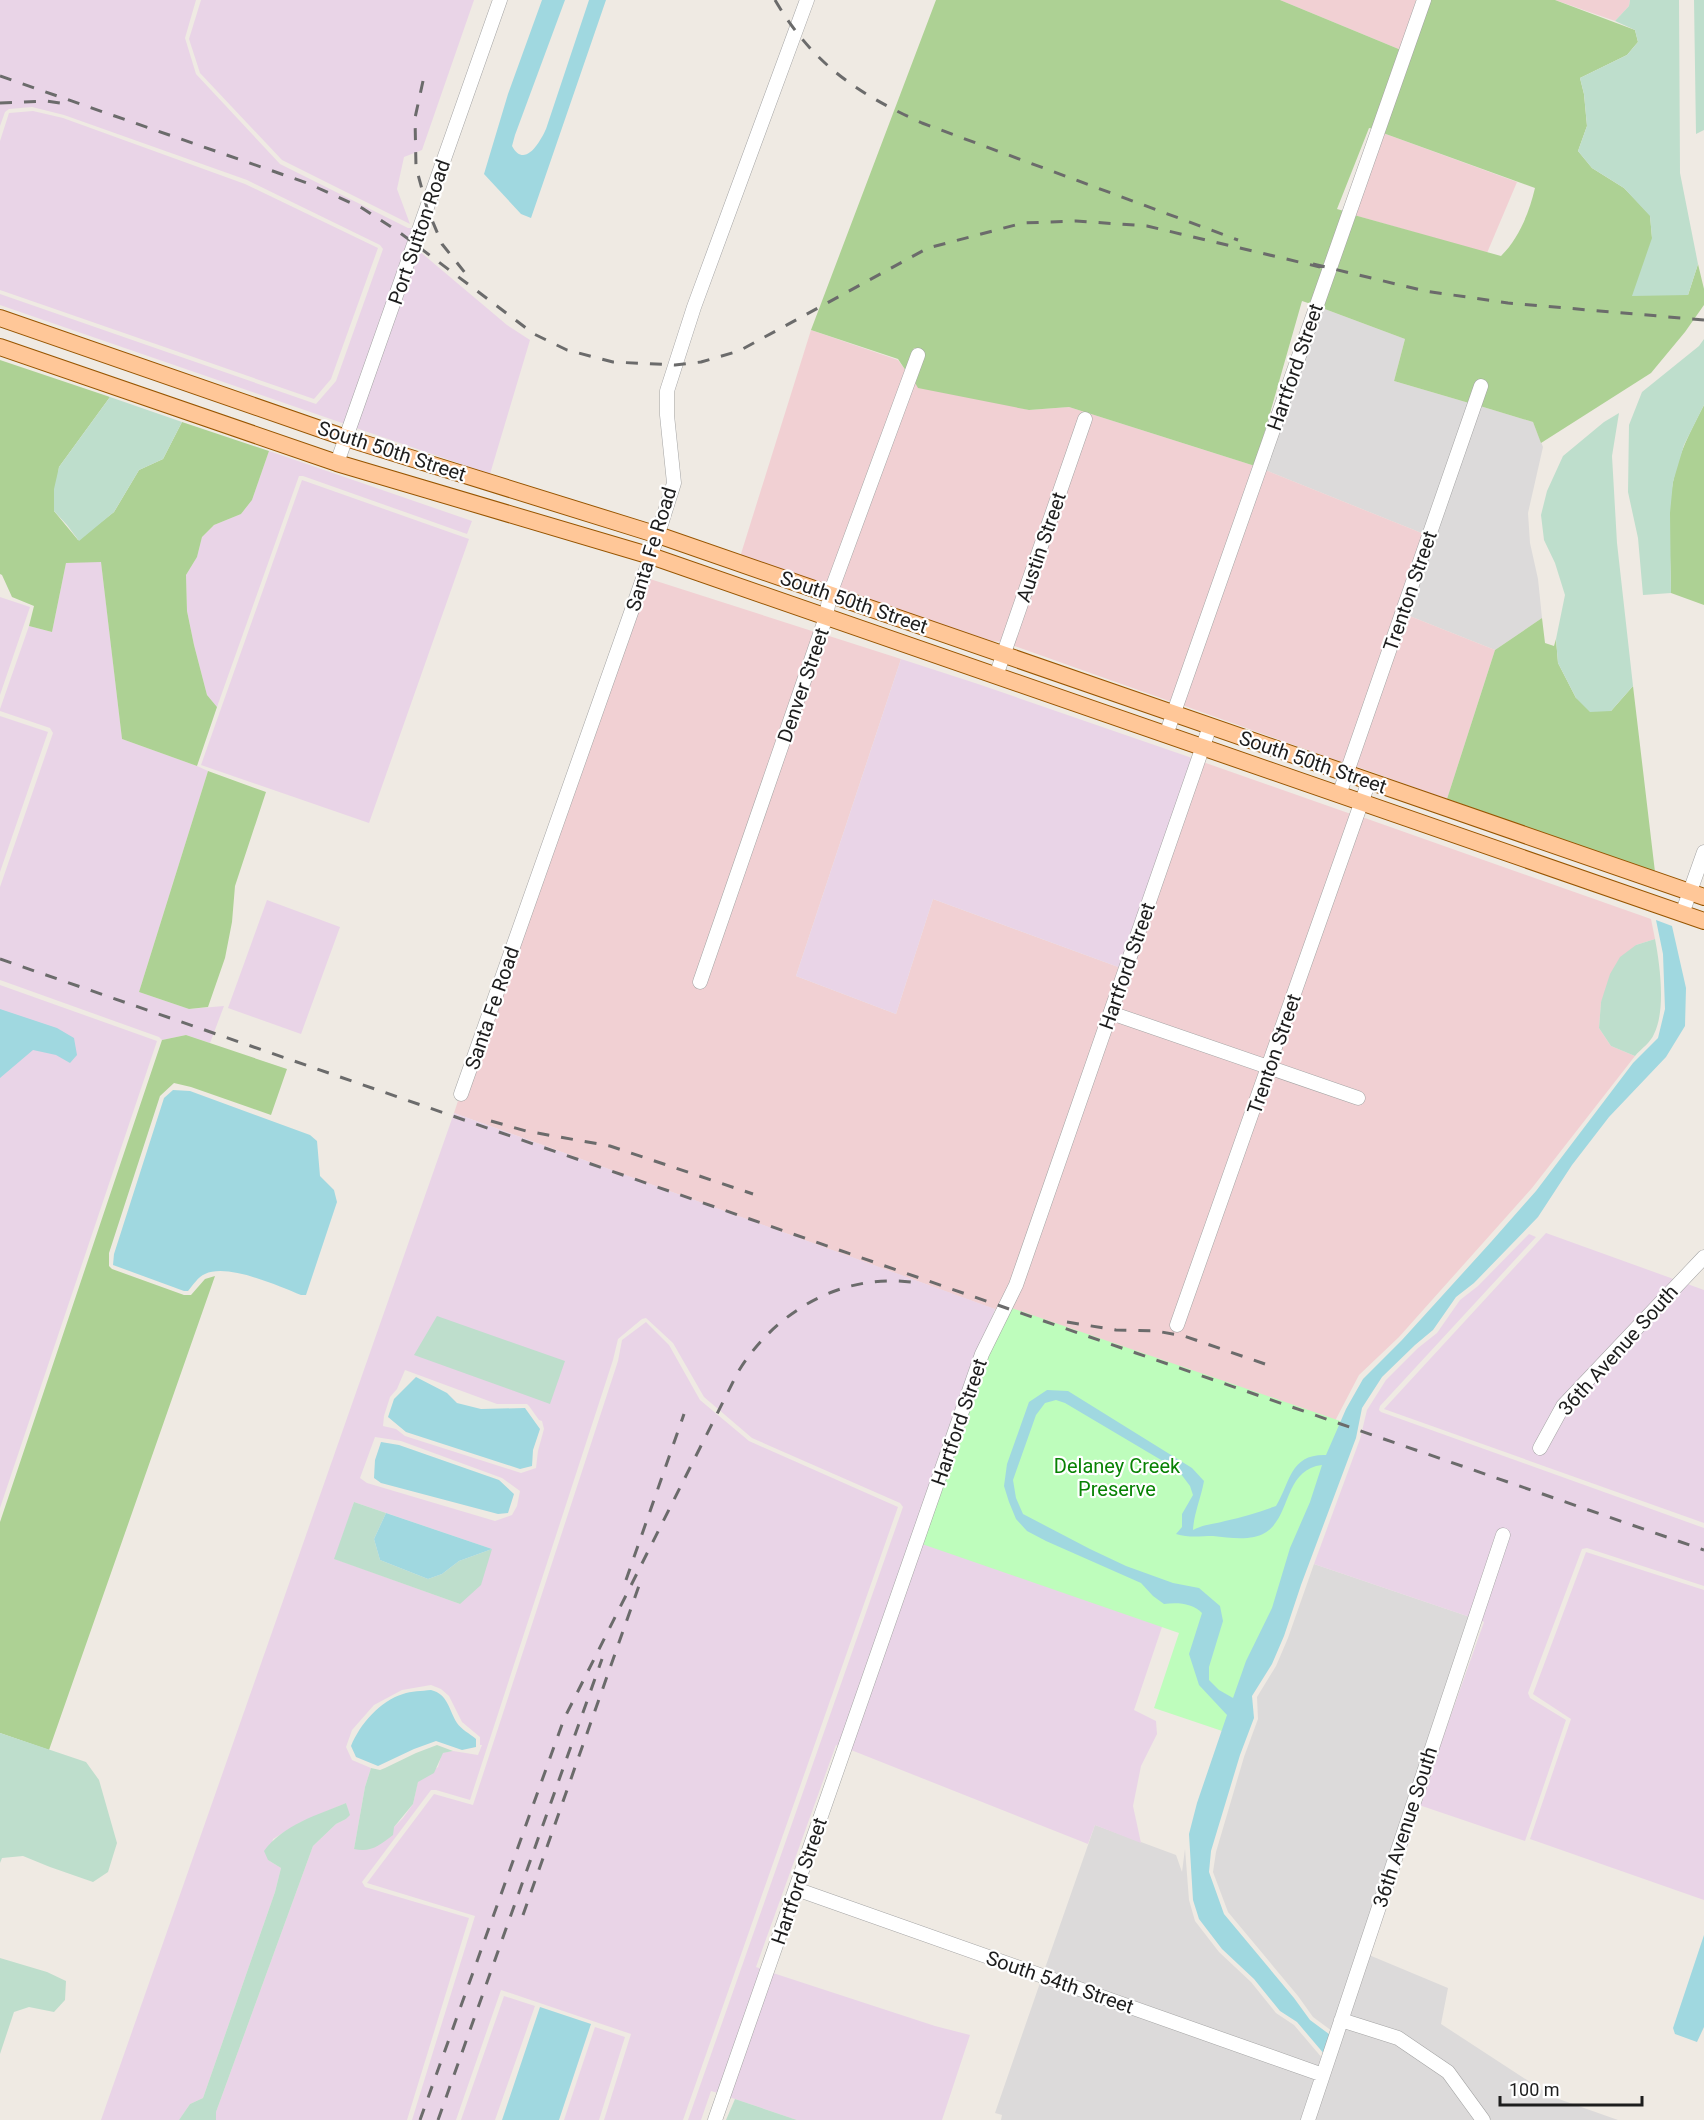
<svg xmlns="http://www.w3.org/2000/svg" width="1704" height="2120" font-family="Roboto,sans-serif">
<style>
.residential{fill:#dcdada}
.commercial{fill:#f1d0d3}
.industrial{fill:#e9d4e7;fill-rule:evenodd}
.forest{fill:#add194}
.wetland{fill:#bedecc}
.park{fill:#befdbc}
.water{fill:#a0d8e0;fill-rule:evenodd}
.lines{fill:none;stroke-linecap:round;stroke-linejoin:round}
.minor-casing{stroke:#a4a4a4;stroke-width:15}
.major-casing{stroke:#975500;stroke-width:18}
.minor{stroke:#fff;stroke-width:14}
.major{stroke:#ffc798;stroke-width:16}
.rail{stroke:#6b6b6b;stroke-width:3;stroke-dasharray:12 12;stroke-linecap:butt}
.labels{text-anchor:middle;dominant-baseline:central;stroke-width:4.5;stroke-linejoin:round;paint-order:stroke}
.street-label{font-size:20px;fill:#1d1d1d;stroke:#fff}
.park-label{font-size:20px;fill:#088204;stroke:#fff}
</style>
<rect width="100%" height="100%" fill="#efeae3"/>
<path class="residential" d="M1322,308L1405,339L1394,381L1469,403L1424,534L1265,470Z
M1480,406L1533,422L1543,447L1528,513L1530,543L1538,579L1542,618L1495,650L1407,615Z
M1314,1564L1470,1617L1332,2031L1313,2017L1298,1996L1228,1912L1213,1872L1216,1852L1244,1757L1258,1719L1257,1697L1276,1666L1288,1638Z
M1095,1825L1176,1855L1182,1872L1185,1849L1189,1900L1195,1921L1219,1952L1251,1982L1276,2013L1294,2025L1323,2059L1320,2068L1044,1971Z
M1369,1955L1448,1988L1441,2024L1553,2097L1618,2120H1491L1484,2114L1453,2070L1348,2017Z
M1041,1980L1317,2077L1302,2120H1001L1002,2115L995,2113Z
M1345,2026L1396,2043L1444,2075L1475,2120H1314Z"/>
<path class="commercial" d="M1280,0H1416L1401,50Z
M1555,0H1630L1629,6L1615,21Z
M1383,133L1517,182L1487,253L1354,215Z
M811,330L898,360L906,371L827,586L740,557Z
M914,381L1029,410L1069,407L1255,466L1172,702L1012,645L1092,416L1082,412L1002,642L992,641L838,590Z
M1265,470L1424,534L1344,763L1182,705Z
M650,579L815,632L693,985L704,988L826,635L901,659L796,976L896,1014L933,899L1121,968L1010,1283L997,1310L454,1113L459,1098L465,1100Z
M1407,615L1495,650L1447,799L1355,766Z
M1203,762L1351,814L1266,1060L1118,1010Z
M1362,817L1651,919L1655,939L1636,945L1601,1002L1599,1028L1611,1046L1635,1056L1532,1188L1399,1337L1359,1375L1335,1421L1008,1313L1115,1019L1263,1069L1170,1328L1180,1331L1273,1073L1361,1105L1364,1096L1276,1064Z"/>
<path class="industrial" d="M0,0H196L185,38L196,74L280,164L408,228H412L345,424L0,305V294L316,404L336,381L383,249L380,245L247,180L64,115L32,107L9,109L5,112L0,126Z
M201,0H474L422,150L404,157L397,189L410,224L282,160L200,73L189,39Z
M33,111L63,118L245,184L378,248L331,379L314,399L0,290V141L9,113Z
M418,250L507,325L530,340L490,474L356,428Z
M269,451L472,521L467,534L303,476H299L217,707L207,695L194,645L187,611L186,575L197,557L202,537L214,525L241,514L252,500Z
M302,480L469,539L369,823L201,765Z
M101,561L122,739L197,766L208,771L139,992L189,1009L224,1006L210,1043L186,1035L162,1040L159,1037L0,980V887L53,733L50,728L0,711V709L29,626L52,632L66,563Z
M0,597L30,607L0,695Z
M901,659L978,684L1192,758L1121,968L933,899L896,1014L796,976Z
M0,716L48,732L0,872Z
M267,900L340,927L301,1034L228,1008Z
M0,985L157,1041L0,1508Z
M454,1113L995,1309L990,1324L840,1746L836,1745L756,1967L762,1969L718,2093L711,2091L701,2120H688L903,1507L900,1503L752,1438L704,1397L673,1343L646,1318L642,1319L618,1339L613,1360L470,1800L436,1790H431L362,1882L365,1887L469,1918L407,2120H216V2112L313,1846L336,1824L346,1819L349,1815L346,1803L299,1823L273,1839L268,1860L281,1868L275,1892L203,2098L190,2104L179,2120H101ZM405,1370L497,1404H527L529,1406L539,1420L542,1421L544,1429L538,1451L536,1468L521,1473L405,1436L396,1429L383,1426L384,1416L390,1397L397,1389ZM375,1437L401,1441L502,1478L520,1491L517,1506L512,1515L495,1521L367,1483L360,1478ZM354,1502L492,1549L460,1604L335,1559ZM431,1685L441,1689L449,1696L462,1722L480,1737V1745H482L478,1755L453,1751L442,1753L438,1767L418,1781L413,1804L403,1818L394,1827L354,1849L365,1787L371,1768L352,1760L346,1747L352,1730L374,1705L402,1690Z
M1546,1233L1704,1290V1523L1384,1409Z
M1529,1234L1536,1237L1380,1406L1379,1410L1381,1412L1704,1528V1586L1587,1548L1582,1549L1528,1693L1530,1698L1566,1720L1525,1841L1419,1805L1484,1622L1480,1620L1510,1532L1499,1529L1470,1617L1314,1564L1360,1439L1367,1410L1386,1380L1418,1348L1437,1333L1460,1300L1478,1286Z
M646,1322L669,1345L700,1400L749,1441L898,1507L683,2120H604L631,2034L501,1990L456,2120H412L475,1916L367,1883L434,1794L473,1805L618,1361L622,1340Z
M926,1534L1164,1621L1134,1710L1156,1721L1157,1734L1141,1766L1133,1806L1141,1843L1095,1825L1088,1844L851,1750Z
M1586,1552L1704,1590V1900L1530,1839L1571,1719L1533,1694Z
M773,1973L935,2026L970,2035L942,2120H797L729,2097Z
M504,1996L535,2006L495,2120H461Z
M595,2027L625,2037L599,2120H564Z"/>
<path class="forest" d="M936,0H1280L1401,50L1373,129L1369,128L1337,209L1344,211L1311,304L1302,301L1255,466L1069,407L1029,410L918,388L914,381L924,352L914,348L906,371L898,359L811,330Z
M1430,0H1555L1635,30L1638,42L1627,55L1580,78L1584,94L1587,126L1578,151L1592,168L1624,188L1650,215L1652,238L1688,295L1698,264L1704,289V305L1685,332L1651,373L1541,443L1533,422L1480,406L1487,383L1477,380L1469,403L1394,381L1405,339L1322,308L1354,215L1501,256C1519,238 1529,213 1535,188L1383,133Z
M0,360L110,397L59,467L54,511L78,540L114,512L139,470L163,459L182,422L269,451L252,500L241,514L214,525L202,537L197,557L186,575L187,611L194,645L207,695L217,707L197,766L122,739L101,562L66,563L52,632L29,626L34,606L12,597L2,575L0,574Z
M1704,405V605L1671,593C1671,556 1666,518 1673,482C1678,454 1691,430 1704,405Z
M1542,618L1545,643L1554,646L1556,639L1558,663L1576,698L1611,711L1633,686L1655,872L1447,799L1495,650Z
M208,771L266,792L235,886L232,922L225,958L208,1007L189,1009L139,992Z
M186,1035L287,1069L271,1115L191,1087L174,1083L160,1096L109,1253V1266L112,1269L184,1295H191L205,1279L215,1276L49,1750L0,1733V1522L162,1040Z"/>
<path class="wetland" d="M1630,0H1679L1680,173L1698,264L1688,295L1632,296L1652,238L1650,216L1624,188L1592,168L1578,151L1587,126L1584,94L1580,78L1627,55L1638,42L1635,30L1615,21L1629,6Z
M1694,0H1704V130L1696,134Z
M1704,339V405L1684,445L1673,482L1670,513L1671,593L1643,595L1638,538L1628,492L1629,425L1642,392L1699,346Z
M110,397L182,422L163,459L139,470L114,512L79,541L67,525L54,511V489L59,467Z
M1619,413L1612,456L1617,543L1633,686L1611,711L1590,712L1576,698L1558,663L1556,639L1565,595L1555,563L1544,540L1541,515L1547,491L1563,456L1604,422Z
M1655,939C1660,965 1666,1010 1654,1034C1651,1042 1641,1049 1635,1056L1611,1046L1599,1028L1601,1002L1610,974L1620,957L1636,945Z
M437,1316L565,1361L550,1404L414,1355Z
M354,1502L386,1513L374,1539L380,1560L428,1579L442,1574L459,1561L492,1549L481,1585L460,1604L334,1559Z
M0,1733L86,1762L99,1780L117,1843L108,1872L93,1882L50,1867L23,1856L2,1858L0,1863Z
M437,1745L453,1751L443,1753L434,1773L418,1782L413,1804L394,1827L393,1835C380,1845 371,1853 354,1849L365,1787L371,1768L380,1770L385,1768L416,1753Z
M346,1803L350,1815L346,1819L336,1824L313,1846L216,2112V2120H179L190,2104L203,2098L275,1892L281,1868L268,1860L264,1851C283,1825 317,1815 346,1803Z
M0,1958L47,1972L66,1981L65,2000L54,2012L29,2007L14,2012L0,2054Z
M735,2099L797,2120H726Z"/>
<path class="park" d="M1006,1306L1346,1423L1237,1736L1154,1708L1179,1633L922,1544Z"/>
<path class="water" d="M542,0H565L515,135L512,146C525,170 541,140 546,129L589,0H606L531,218L521,214L484,174L508,94Z
M1656,920L1672,926L1686,988L1685,1026L1666,1057L1609,1117L1572,1165L1538,1217L1474,1283L1456,1297L1433,1330L1415,1345L1382,1377L1362,1408L1356,1438L1301,1585L1284,1636L1272,1664L1252,1696L1254,1718L1240,1755L1211,1851L1209,1872L1224,1914L1294,1998L1310,2020L1333,2037L1325,2055L1297,2022L1280,2011L1254,1979L1222,1949L1199,1919L1193,1900L1189,1834L1197,1803L1227,1715L1199,1685L1189,1654L1202,1613C1193,1603 1177,1602 1164,1604L1153,1596L1141,1583L1046,1541L1027,1531L1016,1519L1009,1502L1004,1486L1007,1464L1029,1402L1047,1390L1068,1391L1192,1468L1204,1481C1201,1498 1194,1513 1193,1530C1208,1523 1211,1525 1225,1521C1243,1517 1259,1512 1276,1506C1291,1481 1290,1454 1326,1455L1346,1409L1363,1379L1402,1340L1491,1242L1536,1191L1633,1063L1658,1038L1665,1009L1663,954ZM1056,1400L1065,1403L1178,1470L1190,1486L1193,1495L1182,1514V1527L1176,1534C1189,1538 1200,1536 1213,1536C1226,1537 1240,1540 1254,1537C1294,1529 1279,1470 1322,1465L1310,1502L1290,1548L1272,1608L1246,1661L1233,1698L1219,1690L1209,1680V1667L1223,1621L1220,1606L1199,1588L1173,1583L1126,1566L1090,1549L1023,1514L1016,1498L1013,1480L1036,1415L1045,1403Z
M0,1009L57,1028L74,1038L77,1055L70,1063L56,1055L33,1050L0,1078Z
M173,1090L190,1091L310,1135L317,1141L320,1176L334,1190L337,1202L306,1295H301C278,1286 228,1263 205,1274C198,1277 193,1285 188,1291H184L113,1265L114,1254L164,1098Z
M416,1377L447,1393L457,1403L481,1409L525,1408L540,1429L533,1450L532,1466L520,1469L406,1432L388,1417L394,1399Z
M381,1442L399,1445L499,1480L514,1494L508,1513L498,1514L381,1483L374,1478L375,1460Z
M386,1513L492,1549L459,1561L442,1574L428,1579L380,1560L374,1539Z
M431,1690C448,1694 449,1710 457,1723C461,1729 470,1734 476,1739V1747L462,1750L436,1741L414,1749L378,1766L356,1757L351,1746C360,1724 380,1701 403,1694C411,1691 422,1691 431,1690Z
M1704,1935V2027L1697,2042L1675,2034L1673,2028Z
M540,2007L591,2024L559,2120H502Z"/>
<g class="lines">
<defs>
<path id="minor" d="M337,463L500,0
M996,676L1085,419
M1166,735L1424,0
M1339,795L1481,386
M1682,914L1704,852
M700,982L826,617L830,594L918,355
M1111,1013L1358,1098
M461,1094L651,556L674,483L667,415V391L694,307L807,0
M1177,1325L1369,781
M1540,1448L1563,1406L1704,1257
M796,1889L1323,2075
M1341,2020L1398,2038L1448,2072L1483,2120
M715,2120L982,1354L1016,1285L1210,726
M1308,2120L1503,1535"/>
<path id="major" d="M0,318L346,438L658,535L1704,897
M0,347L337,463L651,556L1704,921"/>
</defs>
<use href="#minor" class="minor-casing"/>
<use href="#major" class="major-casing"/>
<use href="#minor" class="minor"/>
<use href="#major" class="major"/>
<path class="rail" d="M775,0C812,63 856,93 922,123L1238,240
M0,76L307,183L362,208L399,232L534,334L567,350L613,362L675,365L701,362L739,351L928,248L1023,223L1076,221L1147,226L1320,267
M423,81L415,118L416,167L427,208L442,244L470,279
M0,103L46,101L60,103
M1313,264L1425,291L1508,303L1704,320
M0,959L1704,1550
M491,1121L526,1131L610,1146L753,1194
M1067,1322L1116,1330L1156,1331L1184,1336L1265,1364
M626,1580L684,1414
M523,1915L641,1580
M420,2120L564,1719L738,1372C776,1310 845,1271 918,1283
M438,2120L602,1659"/>
</g>
<g class="labels">
<g class="street-label">
<text transform="translate(419 232) rotate(-71)">Port Sutton Road</text>
<text transform="translate(1295 367) rotate(-71)">Hartford Street</text>
<text transform="translate(392 451) rotate(18)">South 50th Street</text>
<text transform="translate(1041 547) rotate(-71)">Austin Street</text>
<text transform="translate(651 549) rotate(-73)">Santa Fe Road</text>
<text transform="translate(1410 591) rotate(-71)">Trenton Street</text>
<text transform="translate(854 602) rotate(19)">South 50th Street</text>
<text transform="translate(803 685) rotate(-71)">Denver Street</text>
<text transform="translate(1313 762) rotate(19)">South 50th Street</text>
<text transform="translate(1127 966) rotate(-71)">Hartford Street</text>
<text transform="translate(492 1008) rotate(-71)">Santa Fe Road</text>
<text transform="translate(1274 1054) rotate(-71)">Trenton Street</text>
<text transform="translate(1618 1350) rotate(-48)">36th Avenue South</text>
<text transform="translate(959 1422) rotate(-71)">Hartford Street</text>
<text transform="translate(1405 1827) rotate(-72)">36th Avenue South</text>
<text transform="translate(799 1881) rotate(-71)">Hartford Street</text>
<text transform="translate(1060 1982) rotate(19)">South 54th Street</text>
</g>
<g class="park-label">
<text x="1117" y="1466">Delaney Creek<tspan x="1117" dy="23">Preserve</tspan></text>
</g>
</g>
<path d="M1500 2096v9h142v-9" fill="none" stroke="#1d1d1d" stroke-width="3"/>
<text x="1509" y="2096" font-size="18" fill="#1d1d1d" stroke="#ffffff" stroke-width="4.5" paint-order="stroke">100 m</text>
</svg>
